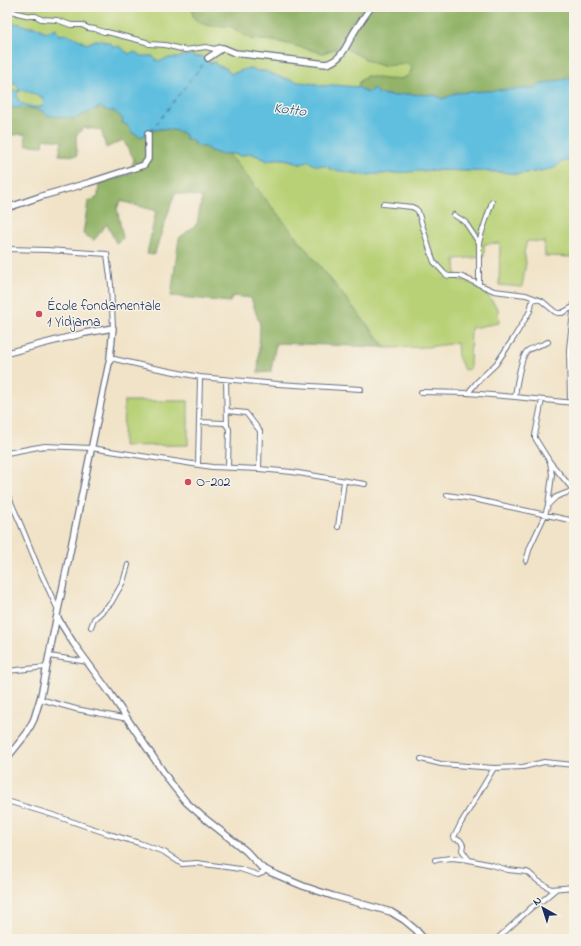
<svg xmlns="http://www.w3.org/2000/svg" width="581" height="946" font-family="'Indie Flower',sans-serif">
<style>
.green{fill:#b8d176;stroke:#6a806a}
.forest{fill:#92b367;stroke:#567162}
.water{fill:#61bfdf;stroke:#3e779e;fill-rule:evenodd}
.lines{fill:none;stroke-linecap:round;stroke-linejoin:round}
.ferry{stroke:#2c537e;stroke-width:1;stroke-dasharray:5 4;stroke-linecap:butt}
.street-casing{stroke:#666e83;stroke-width:6}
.secondary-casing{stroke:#666e83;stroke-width:8}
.street{stroke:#fff;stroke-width:4}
.secondary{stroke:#fff;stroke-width:5.5}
.poi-dot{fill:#d1495b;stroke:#f7f3e8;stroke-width:1.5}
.labels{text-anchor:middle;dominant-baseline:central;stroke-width:3;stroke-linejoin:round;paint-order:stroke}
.poi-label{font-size:14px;fill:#1b2f5e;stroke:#f7f3e8;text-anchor:start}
.water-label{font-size:15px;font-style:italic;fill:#2c537e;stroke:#f7f3e8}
</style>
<rect width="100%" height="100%" fill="#f7f3e8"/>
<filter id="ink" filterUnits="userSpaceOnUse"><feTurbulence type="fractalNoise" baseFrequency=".025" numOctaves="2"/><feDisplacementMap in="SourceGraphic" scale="8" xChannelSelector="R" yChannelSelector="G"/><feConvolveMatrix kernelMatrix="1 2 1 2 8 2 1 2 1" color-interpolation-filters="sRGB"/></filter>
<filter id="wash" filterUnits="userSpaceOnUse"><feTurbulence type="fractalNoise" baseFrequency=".012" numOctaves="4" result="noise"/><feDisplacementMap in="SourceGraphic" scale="16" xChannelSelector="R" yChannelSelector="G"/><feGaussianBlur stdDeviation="0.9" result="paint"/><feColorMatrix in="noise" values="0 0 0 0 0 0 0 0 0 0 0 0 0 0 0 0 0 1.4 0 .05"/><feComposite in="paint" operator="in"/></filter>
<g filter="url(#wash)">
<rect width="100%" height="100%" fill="#f1e3c7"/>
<path class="green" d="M7,7H119L126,11L142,7H192L210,26H230L251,39L276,41L323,53L337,48L347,49L373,63L383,66L407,64L412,67C410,86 380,79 367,76L359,82L358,87L332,85L322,86L316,84L298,82L274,75L265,71H258L249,68L231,74L226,68L209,63L202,56L195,57L190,55L176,58H170L161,61L156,60L151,56C136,58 130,55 118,47H113L110,43L95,40L89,43L86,44C77,37 70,35 60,35L53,29L45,33L33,26L28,27L21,24L7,23Z
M7,81C13,83 20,83 19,90L11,93L7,96Z
M24,90L42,97L44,105C37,110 27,105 20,103L17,96V94L20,91Z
M251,153L268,161C276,157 285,159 294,162C296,162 298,164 300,164C303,164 306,162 308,160L321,165L331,167L330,169L365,175L435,170L501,172L517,174L535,172L555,168L560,163L567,160L574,164V257L545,256L544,242L527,241L524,252L526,262L522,287L499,285L500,243L484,244V257L455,259L456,278L474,284L485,292L498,309L499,323L471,328L470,369L464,370L458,356L457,343L427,347L386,348L229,154H236L240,156Z
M124,401H188V445L123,446Z"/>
<path class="forest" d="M192,7H574V77L542,84L534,88L455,93L443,99L435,95L403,94L396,96L389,95L367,93L358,87L359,82L367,76C380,78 410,86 412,67L407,64L383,66L373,63L347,49L337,48L323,53L276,41L251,39L230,26H210L200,23L193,17Z
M7,104L19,107L41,110L48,115L65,117L73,119L86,114L93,109L101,107L105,110L114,111L123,119L122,123C128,125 130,127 132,133L142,137C146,134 155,129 160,129C165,128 182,131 185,135C186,136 186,138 186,139L193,140L196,146L205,147L211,151L220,154H229L386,348L379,347L276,343L271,372L258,373L260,325L251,298L233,296L230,302L171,296L179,238L197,224L202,197L175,193L154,255L147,254L156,211L121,201L117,208L123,238L116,243L107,224L94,240L83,234L88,202L98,197L99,183L130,174L134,159L123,140L106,148L101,130L84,128L76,135L77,156L59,155L62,141L44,139L43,146L26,145L25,134L12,135L8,140H7Z"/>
<path class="water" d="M10,21L12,23L21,24L28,27H37L41,29V31L44,30L45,33L56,28L57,32L59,35C68,32 79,39 86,44L89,43L95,40L98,41L102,39L104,42L110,43L113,47L119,46L129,54L133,52L137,53L141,56H153L156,60L160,61C164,60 167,58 170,58C176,57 178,60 183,55L184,56L190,55L195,57L202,56L209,63L215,62L216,65L226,68L231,74L249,68L258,71H265L274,75L298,82L316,84L322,86L332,85L358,87L367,93L374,88L378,94L396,96L403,94L435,95L443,99L455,93L534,88L542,84L574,77V164L567,160L560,163L555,168L535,172L517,174L501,172L435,170L365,175L329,169L330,167L321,165L319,166L312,164L308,160C306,162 303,164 300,164C298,164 296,162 294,161C285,159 276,157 268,161L251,153L240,156L236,154H220L211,151L205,147L196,146L193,140L186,139C186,138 186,136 185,135C182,131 165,128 160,129C155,129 146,133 142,137L132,133C130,127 128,125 122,123L123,119L114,111C108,111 105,111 101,107C92,110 84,116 75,118C73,119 50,116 47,115C45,113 43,111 40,110C31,107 21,107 12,108L10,105L7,104V96L11,93L10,91L12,90L19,91C20,83 12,83 7,81V23ZM24,90L42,97L44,105C37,110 27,105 20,103L17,96V94L20,91Z"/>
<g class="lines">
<path class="ferry" d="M150,132L207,59"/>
</g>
</g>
<g filter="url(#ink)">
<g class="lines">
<defs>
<path id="street" d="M7,9L17,13L30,16H36L41,19L57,20L71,25H82L88,28L95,29L104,32H107L146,42L149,44L165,45L185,50L206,47L214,49L221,47L222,48
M383,204L412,207L416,209L418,211L431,254L434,262L444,273L446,275L449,276H460L494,291L526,295L542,301L555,312L558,313H562L573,307
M454,215L465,222L479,243
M7,249L47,250L107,254L111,285L113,328
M479,284V243L482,232L492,202
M110,358L149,367L200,377L278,384L361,389
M226,380L227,426
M421,392L468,393L515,397L574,403
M468,393L477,382L496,364L513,339L530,311L533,298
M515,397C516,388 521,356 527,351C532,347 542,345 548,342
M570,403L569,349L574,303
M227,411L246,413L260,431L259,469
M199,422L225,423L229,429L228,467
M7,453L33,448L45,446L91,448L212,467L259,469L292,472L365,484
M550,462L574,491
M198,464L200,377
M7,493L21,525L38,567L58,610
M447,495L473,499L574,521
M548,505L556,497L574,490
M338,527L344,481
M526,561L530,547L545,515L548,505L552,475L550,462L535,438V435L542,400
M91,627L94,619L111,603L123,582L128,565
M49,656L88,662
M7,671L47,667
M40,699L76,709L128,719
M421,759L441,764L494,768L523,767L544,762L574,765
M7,801L53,815L112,835L139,843L164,852L182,864L197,863L240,869L258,875L263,873V868
M435,860L452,858L469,860L492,865L508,870L527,872L529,873L538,881L551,889L574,887
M469,860L462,850L463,845L460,840L455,839L454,837L461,823L494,768
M497,939L532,907L543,900L556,889"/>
<path id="secondary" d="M208,58L223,48L235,53L326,64C342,60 346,46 353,34C358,25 365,16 371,7
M7,208L42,196L88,183L144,165L148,159V134
M7,353L85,333L113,328L110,358L76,523L58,610L41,696L34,719L27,733L7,758
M57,617L74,644L110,693L170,782L186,802L203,817L246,851L261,867L270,872L303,886L333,896L391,912L404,920L416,930L424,939"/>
</defs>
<use href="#street" class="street-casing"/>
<use href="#secondary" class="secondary-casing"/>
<use href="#street" class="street"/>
<use href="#secondary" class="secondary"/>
</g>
</g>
<g class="poi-dot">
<circle cx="39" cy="314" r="4"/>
<circle cx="188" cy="482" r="4"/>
</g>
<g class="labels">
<g class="poi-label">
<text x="47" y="306">École fondamentale<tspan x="47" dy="16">1 Yidjama</tspan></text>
<text x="196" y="482">O-202</text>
</g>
<g class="water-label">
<text transform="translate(290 110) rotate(7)">Kotto</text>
</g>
</g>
<rect width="581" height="946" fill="none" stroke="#f7f3e8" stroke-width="24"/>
<g transform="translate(543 908) rotate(321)" stroke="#f7f3e8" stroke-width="3" paint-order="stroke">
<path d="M0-3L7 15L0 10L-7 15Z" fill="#1b2f5e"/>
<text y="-6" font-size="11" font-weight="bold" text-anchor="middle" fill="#1b2f5e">N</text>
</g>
</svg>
